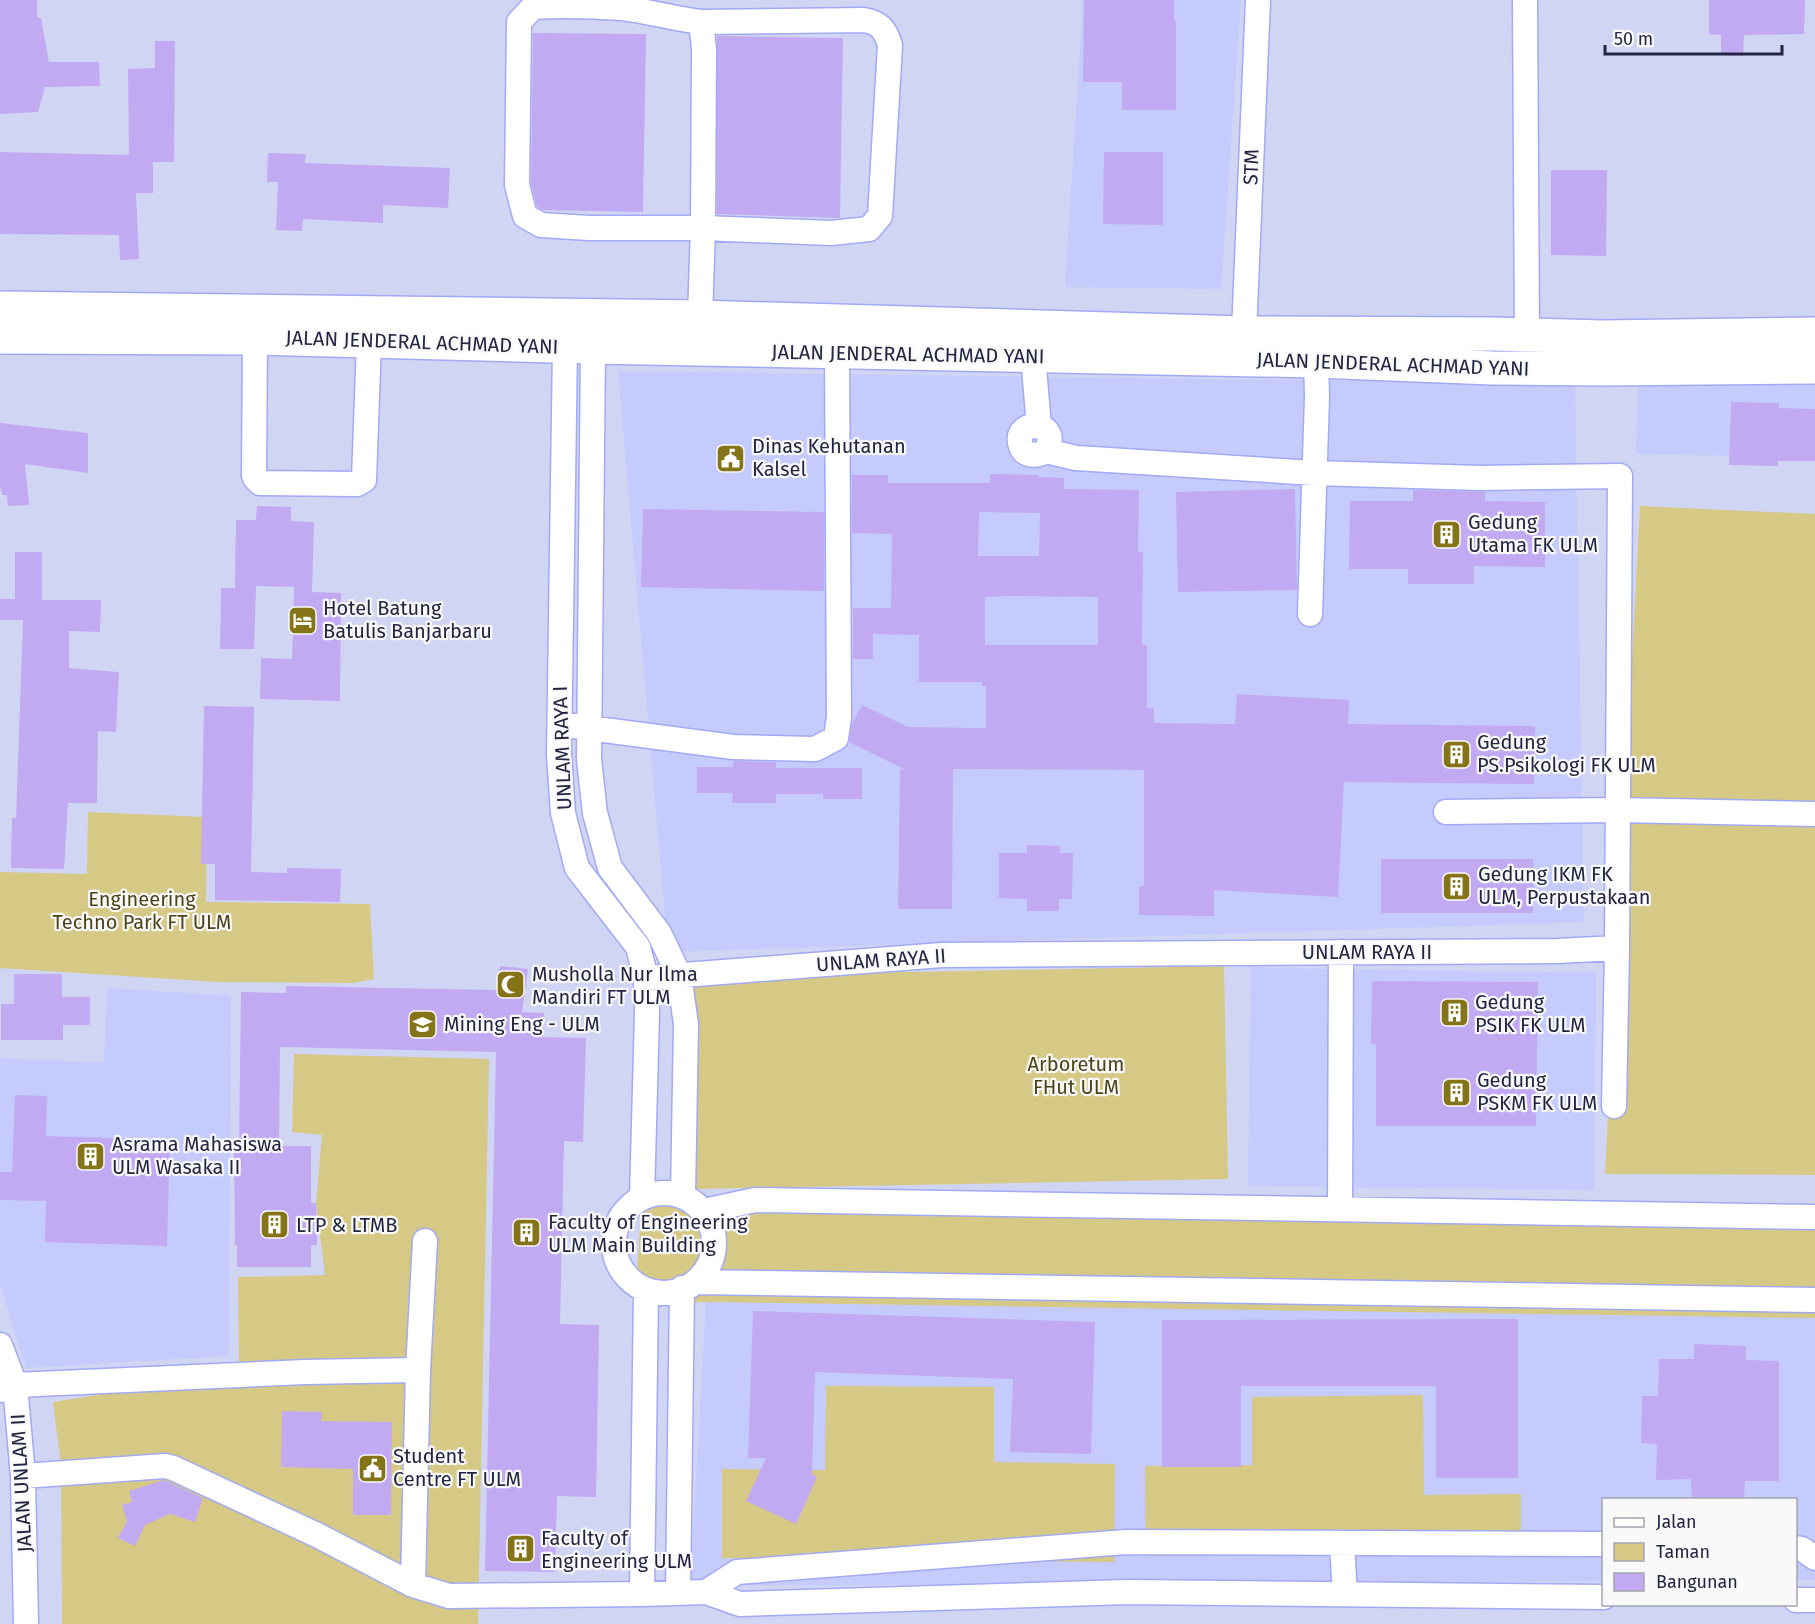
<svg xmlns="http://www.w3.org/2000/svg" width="1815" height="1624" font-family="'Fira Sans',sans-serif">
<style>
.built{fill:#c5cbfd}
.green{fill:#d6c985}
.building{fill:#c2aaf3;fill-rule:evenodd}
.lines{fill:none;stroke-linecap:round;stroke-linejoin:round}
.minor-casing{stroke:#a2aaf3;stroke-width:27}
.highway-casing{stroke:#a2aaf3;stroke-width:36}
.minor{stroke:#fff;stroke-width:24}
.highway{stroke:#fff;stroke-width:33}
.labels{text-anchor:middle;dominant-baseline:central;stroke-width:4.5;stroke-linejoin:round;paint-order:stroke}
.street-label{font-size:20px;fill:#232542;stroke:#f9f9f9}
.poi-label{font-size:20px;fill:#232542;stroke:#f9f9f9;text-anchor:start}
.park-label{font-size:20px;fill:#4c4419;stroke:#f9f9f9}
</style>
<rect width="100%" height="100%" fill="#d1d5f4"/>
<path class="built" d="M1083,0H1241L1221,289L1065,287Z
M618,371L1575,384L1584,922L668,952Z
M1638,373L1815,376V457L1636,454Z
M1251,964L1268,968L1596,973L1594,1190L1248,1186Z
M107,988L231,996L229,1356L26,1368L0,1284V1058L104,1063Z
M1815,1298V1580H1796V1500H1604L1603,1581L690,1586L706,1301Z"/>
<path class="green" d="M1640,506L1815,514V1175L1605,1174Z
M88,812L207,817L206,902L370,904L374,979L353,983L218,982L0,968V872L87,874Z
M1224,966L1228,1179L696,1189L693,976Z
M294,1054L489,1059L478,1624H62L61,1465L53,1402L239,1373L238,1277L325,1275L316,1203L322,1135L292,1132Z
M642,1198L1815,1205V1318L635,1301Z
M826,1386L994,1387V1462L1115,1464L1114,1562L722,1558V1469L825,1470Z
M1423,1395L1424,1495L1521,1494V1553L1146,1556L1145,1466L1252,1465V1397Z"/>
<path class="building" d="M0,0H37V17L41,18L49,62H99L100,86L45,87L38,112L0,114Z
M1084,0H1174V21H1176V110H1122V82H1083Z
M1709,0H1805L1804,34L1744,35L1743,56L1721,55V35L1709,34Z
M533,33L646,34L643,212L544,210L537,207L531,183Z
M717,36L843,38L840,218L717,214Z
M155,41H175L174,162H153V193H136L139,259L120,260L119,235L0,234V152L129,155L128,69L155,68Z
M1104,152H1163V225L1103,224Z
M268,153L306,154L305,163L450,168L448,208L383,205V223L303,219L302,231L276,230L278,182H267Z
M1551,170H1607L1606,256L1551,255Z
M1731,402L1779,403V408L1815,409V461H1778V466L1729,465Z
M0,423L88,433V473L25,464L29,505L8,506L7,495H2L0,485Z
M990,474L1038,475V477L1064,478V489L1139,490L1138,552H1143L1142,645H1147V708H1154V723L1235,724L1237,694L1349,700L1348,724L1535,726L1534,784L1344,782L1338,897L1214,890V916L1139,915V886H1144V770L953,769L952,909H898L900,769H904L849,742L852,724L862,705L908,727L986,728V686H982V682H919V635L873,634V659H853V608H891L892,534L852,533V475H888V483H990ZM979,512L1040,513L1039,556H978ZM1008,596L1098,597V645H985V597Z
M1295,489L1297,590L1178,592L1176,492Z
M1413,490L1485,492V501L1545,502V567L1474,566V584H1408V569H1349L1350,501H1413Z
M257,506L291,507V521L314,522L312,592L341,593L340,701L260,699L261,658L292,659L294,587L256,586L254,649H220L221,588H235L236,520H256Z
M643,509L824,512V591L641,587Z
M15,552H42V600H101L100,632L69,631V668L119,672L116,732L98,731L97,803H68L64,869L11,868L12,818H16L23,620H0V599H15Z
M204,706L254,707L251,872L287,873V868L341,869L340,902L215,900V864H201Z
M733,761L776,762V768H862V799H823V794H776V803H732L733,793H697V767H733Z
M1027,845L1060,846V853H1073L1072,899H1059V911H1027V899L999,898V853H1027Z
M1381,859H1533V913H1381Z
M500,966L528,969L522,1012L544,1013L543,1037L586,1038L583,1142L564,1141L560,1324L599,1325L596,1497L557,1496L555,1572L485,1571L496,1052L280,1047L279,1146H311V1203H316L317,1245H311V1267H237V1245L235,1246L234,1146H239L241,992L286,993V986L496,990Z
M14,974H62V997H90V1025H63V1040H1V1004H14Z
M1372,981L1538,982L1536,1126H1376V1044H1371Z
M15,1095L47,1096L46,1136L170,1140L167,1246L45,1242L46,1201L0,1200V1172H12Z
M753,1311L1095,1322L1091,1454L1010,1452L1013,1379L815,1372L812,1474L817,1477L796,1524L746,1501L766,1458H748Z
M1518,1319V1478H1436V1386H1241V1467H1162V1320Z
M1694,1344L1746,1346V1360L1779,1361V1481H1745L1744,1500L1692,1499L1691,1479L1656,1480L1657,1444L1641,1443L1642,1396H1658L1659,1359H1694Z
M282,1411L322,1412L321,1421L392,1422L391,1515H353V1469L281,1467Z
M164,1480L203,1498L195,1522L170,1514L145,1525L135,1546L118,1538L127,1521L122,1505L132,1502L129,1491Z"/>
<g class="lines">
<defs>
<path id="minor" d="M1525,0L1527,335
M700,317L703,228L704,49L701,22C674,19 648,11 622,8C592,6 562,5 533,7L519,22L517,185L525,216L541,225L589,228H703L831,233L869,229L880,216L890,45C885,29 880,23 864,20L701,22
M1244,333L1258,0
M255,338L254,475L255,478L260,483L357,484L364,480L369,341
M565,346L559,755L563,813L577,868L638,947L646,978L647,1014L642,1198
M593,347L589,760L595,813L610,868L659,933L679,975L686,1024L683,1195
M1033,356L1039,426
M1310,614L1317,397L1316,361
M574,726L733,747L815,749L836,738L839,717L837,352
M1446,812L1618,810L1815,814
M646,978L942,955L1557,951L1617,948L1620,476L1480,478L1315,473L1076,458L1046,451C1036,457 1023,457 1020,443C1015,418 1063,421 1046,451
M1614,1106L1617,948
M614 1243a50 50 0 1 1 100 0a50 50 0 1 1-100 0Z
M1340,1208L1341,952
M704,1211L755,1200L1815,1217
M425,1241L418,1370L413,1585L449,1596L642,1594L706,1592L740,1604L1128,1592L1604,1597
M696,1282L1815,1300
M0,1345L15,1385L23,1476L26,1624
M0,1390L15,1385L305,1372L418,1370
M23,1476L165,1466L173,1468L317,1535L413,1585
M1342,1544L1345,1594
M1796,1548L1802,1549L1815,1558
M706,1592L737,1572L1126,1542L1604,1544
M678,1593L682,1288
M642,1594L646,1290
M1796,1600H1815"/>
<path id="highway" d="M0,308L700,317L1244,333L1493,334L1602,337L1815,334
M0,337L255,338L593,347L1316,361L1492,368L1601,369L1815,367"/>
</defs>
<use href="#minor" class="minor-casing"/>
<use href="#highway" class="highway-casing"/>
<use href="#minor" class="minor"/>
<use href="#highway" class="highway"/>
</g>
<defs>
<symbol id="civic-square" viewBox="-11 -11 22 22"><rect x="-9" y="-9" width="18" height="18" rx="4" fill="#847417" stroke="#f9f9f9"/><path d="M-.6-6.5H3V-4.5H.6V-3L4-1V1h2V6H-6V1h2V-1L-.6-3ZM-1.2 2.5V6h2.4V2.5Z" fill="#fff"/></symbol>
<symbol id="building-square" viewBox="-11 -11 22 22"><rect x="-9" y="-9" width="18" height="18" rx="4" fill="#847417" stroke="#f9f9f9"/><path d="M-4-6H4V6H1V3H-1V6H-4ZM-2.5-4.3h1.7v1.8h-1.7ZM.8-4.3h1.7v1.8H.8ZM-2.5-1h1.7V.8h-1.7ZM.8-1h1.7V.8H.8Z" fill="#fff"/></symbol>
<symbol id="hotel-square" viewBox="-11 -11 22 22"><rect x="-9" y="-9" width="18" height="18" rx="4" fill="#847417" stroke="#f9f9f9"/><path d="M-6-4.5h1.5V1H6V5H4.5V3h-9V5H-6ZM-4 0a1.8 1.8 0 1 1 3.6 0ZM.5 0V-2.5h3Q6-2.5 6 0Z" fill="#fff"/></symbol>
<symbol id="mosque-square" viewBox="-11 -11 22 22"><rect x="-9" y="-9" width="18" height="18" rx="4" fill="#847417" stroke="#f9f9f9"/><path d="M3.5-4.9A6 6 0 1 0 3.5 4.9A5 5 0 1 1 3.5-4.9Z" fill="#fff"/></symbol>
<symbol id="university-square" viewBox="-11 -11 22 22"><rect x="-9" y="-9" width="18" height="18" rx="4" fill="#847417" stroke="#f9f9f9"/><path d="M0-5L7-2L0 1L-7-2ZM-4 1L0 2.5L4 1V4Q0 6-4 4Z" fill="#fff"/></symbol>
</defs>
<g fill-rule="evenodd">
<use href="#civic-square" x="714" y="442" width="33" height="33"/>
<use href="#building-square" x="1430" y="518" width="33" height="33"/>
<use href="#hotel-square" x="286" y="604" width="33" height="33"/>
<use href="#building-square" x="1440" y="738" width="33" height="33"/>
<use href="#building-square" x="1440" y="870" width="33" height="33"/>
<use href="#mosque-square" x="494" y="968" width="33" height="33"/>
<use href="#building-square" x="1438" y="996" width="33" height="33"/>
<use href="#university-square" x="406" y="1008" width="33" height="33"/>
<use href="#building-square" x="1440" y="1076" width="33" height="33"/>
<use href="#building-square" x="74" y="1140" width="33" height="33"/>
<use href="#building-square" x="258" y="1208" width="33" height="33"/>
<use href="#building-square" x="510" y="1216" width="33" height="33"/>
<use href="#civic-square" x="356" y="1452" width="33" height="33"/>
<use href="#building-square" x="504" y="1532" width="33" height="33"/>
</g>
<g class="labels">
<g class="street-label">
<text transform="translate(1251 167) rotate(-88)">STM</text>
<text transform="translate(422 342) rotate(2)">JALAN JENDERAL ACHMAD YANI</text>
<text transform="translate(908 354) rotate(1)">JALAN JENDERAL ACHMAD YANI</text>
<text transform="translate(1393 364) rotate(2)">JALAN JENDERAL ACHMAD YANI</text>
<text transform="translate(562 748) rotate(-92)">UNLAM RAYA I</text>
<text x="1367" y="952">UNLAM RAYA II</text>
<text transform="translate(881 960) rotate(-4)">UNLAM RAYA II</text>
<text transform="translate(21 1483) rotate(-93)">JALAN UNLAM II</text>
</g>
<g class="poi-label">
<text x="752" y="446">Dinas Kehutanan<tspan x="752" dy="23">Kalsel</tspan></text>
<text x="1468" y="522">Gedung<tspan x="1468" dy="23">Utama FK ULM</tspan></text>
<text x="323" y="608">Hotel Batung<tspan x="323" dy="23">Batulis Banjarbaru</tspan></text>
<text x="1477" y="742">Gedung<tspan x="1477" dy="23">PS.Psikologi FK ULM</tspan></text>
<text x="1478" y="874">Gedung IKM FK<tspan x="1478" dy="23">ULM, Perpustakaan</tspan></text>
<text x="532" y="974">Musholla Nur Ilma<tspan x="532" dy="23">Mandiri FT ULM</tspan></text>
<text x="1475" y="1002">Gedung<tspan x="1475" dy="23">PSIK FK ULM</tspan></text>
<text x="444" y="1024">Mining Eng - ULM</text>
<text x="1477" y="1080">Gedung<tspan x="1477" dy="23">PSKM FK ULM</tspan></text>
<text x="112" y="1144">Asrama Mahasiswa<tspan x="112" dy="23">ULM Wasaka II</tspan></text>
<text x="548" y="1222">Faculty of Engineering<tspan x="548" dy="23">ULM Main Building</tspan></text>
<text x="296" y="1225">LTP &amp; LTMB</text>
<text x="393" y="1456">Student<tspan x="393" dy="23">Centre FT ULM</tspan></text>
<text x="541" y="1538">Faculty of<tspan x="541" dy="23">Engineering ULM</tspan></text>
</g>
<g class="park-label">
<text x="142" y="899">Engineering<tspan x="142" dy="23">Techno Park FT ULM</tspan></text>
<text x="1076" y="1064">Arboretum<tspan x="1076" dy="23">FHut ULM</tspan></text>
</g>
</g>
<rect x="1602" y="1498" width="195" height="108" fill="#f9f9f9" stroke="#a3a4b0" stroke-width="1.5"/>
<rect x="1614" y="1518" width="30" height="9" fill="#ffffff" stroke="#a3a4b0" stroke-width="1.5"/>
<text x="1656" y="1528" font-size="18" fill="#232542">Jalan</text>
<rect x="1614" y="1543" width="30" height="18" fill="#d6c985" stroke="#a3a4b0" stroke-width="1.5"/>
<text x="1656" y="1558" font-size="18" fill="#232542">Taman</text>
<rect x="1614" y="1573" width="30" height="18" fill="#c2aaf3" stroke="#a3a4b0" stroke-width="1.5"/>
<text x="1656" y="1588" font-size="18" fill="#232542">Bangunan</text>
<path d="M1605 45v9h177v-9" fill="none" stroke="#232542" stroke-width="3"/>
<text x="1614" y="45" font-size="18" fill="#232542" stroke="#f9f9f9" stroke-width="4.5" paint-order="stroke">50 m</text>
</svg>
